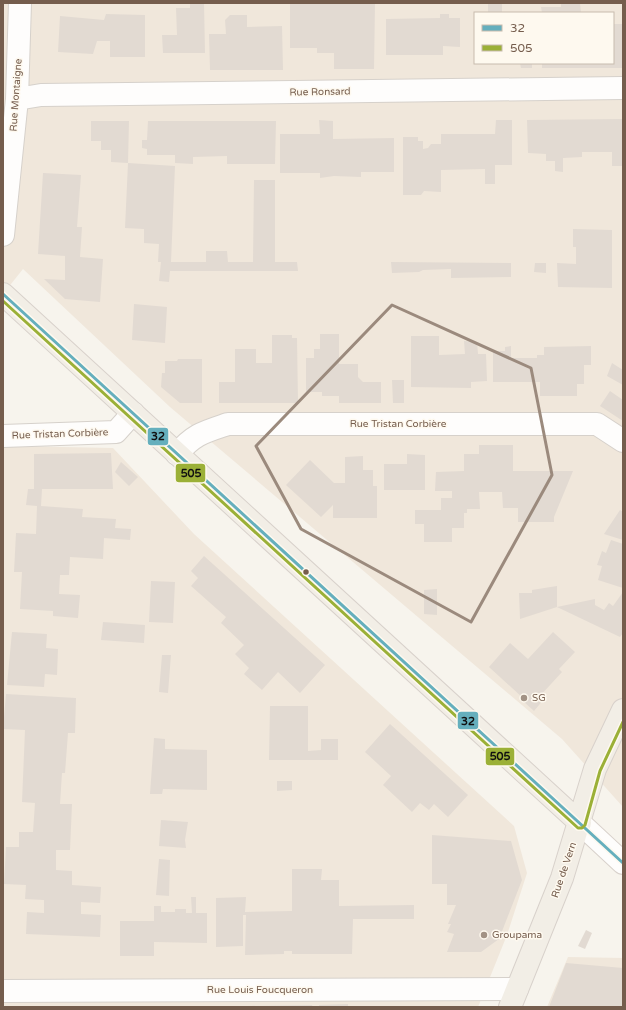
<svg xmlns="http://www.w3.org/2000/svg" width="626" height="1010" font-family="'Varela Round',sans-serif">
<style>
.residential{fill:#f0e7db;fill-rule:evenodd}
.building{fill:#e2dad2}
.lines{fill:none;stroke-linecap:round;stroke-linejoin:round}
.minor-casing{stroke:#d6d1cb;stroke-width:24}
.secondary-casing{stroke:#d8d1cb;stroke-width:24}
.primary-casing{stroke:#d8d1cb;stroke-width:24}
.minor{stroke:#fefdfc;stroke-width:22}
.secondary{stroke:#fefdfc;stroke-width:22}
.primary{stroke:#f2eee6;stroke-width:22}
.bus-1-casing{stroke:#fef9ef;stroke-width:6}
.bus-2-casing{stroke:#fef9ef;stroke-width:6}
.bus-1{stroke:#65afbd;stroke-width:3}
.bus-2{stroke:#9bb037;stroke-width:3}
.marked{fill:none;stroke:#9b8a7d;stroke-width:3;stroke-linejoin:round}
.bus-dot{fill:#755d4d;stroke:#fef9ef;stroke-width:1.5}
.poi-dot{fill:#a29285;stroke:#fef9ef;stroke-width:1.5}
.labels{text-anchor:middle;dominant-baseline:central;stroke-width:3;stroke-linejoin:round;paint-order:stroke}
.street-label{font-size:10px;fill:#755d4d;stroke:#fef9ef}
.poi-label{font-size:10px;fill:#755d4d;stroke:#fef9ef;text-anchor:start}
.line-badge{stroke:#fef9ef;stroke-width:1.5}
.pale-badge-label{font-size:11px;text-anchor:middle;font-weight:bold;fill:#111}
</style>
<rect width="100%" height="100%" fill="#f7f4ed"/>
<path class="residential" d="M3,3H623V807L562,739L170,407L23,269L3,294ZM475,13H613V63H475Z
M12,446L113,448L194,534L514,826L527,873L507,935L478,1007H3V447Z
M568,957L623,958V1007H547Z"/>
<path class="building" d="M190,3H204L205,53H163L162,35H177L176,8H190Z
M290,3H375L374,69H334V53H317V48H290Z
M488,3H502V13H488Z
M561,3H580L581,13H542L541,7H561Z
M106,14L145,15V57H110V41H97L93,54L58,52L60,16L104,20Z
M440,14H449V18H460V47L443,46V55H386V19L440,18Z
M230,15H247V27L282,26L283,70H210L209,34H226L225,20Z
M613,24H623V68H542V63H613Z
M520,63H532V68H521Z
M623,119V166H612V152H582V157L563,158V172L555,171V161H546V154L528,153L527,120Z
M319,120L333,121V139L394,138V172H361V177L334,176L320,178V173H280V134H320Z
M496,120H512V165H495V184H485V169L441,170V192L424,191L421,195H403V137H418V141H423V149L428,148L431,144H441V134H495Z
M91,121H129L128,163L111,162V150H101V141H91Z
M148,121H276L275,164H227V156L193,157V164L175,163V155H147V149L142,148V140H147Z
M128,163L175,166L171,262H206V251H227L228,262H253L254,180H275V262H297L298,271H170L169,282L159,281L161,262H158L159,244L144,243V229L125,228Z
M43,173L81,175L77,227H82L80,257L103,259L100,302L65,299L44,279L65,280V256L38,254Z
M573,229L612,230V288L558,287L557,263L576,264V247H573Z
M391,262L511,263V277L451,278V269L423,270L419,272L392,273Z
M535,263H546V273L534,272Z
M134,304L167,307L165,343L132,340Z
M320,334H339V364H358V377L363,382H381V403H339V396H322V392H306V358H314V349H320Z
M272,335H292V338H297L298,403H219V382H235V349H256V363H272Z
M411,336H439V355L465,354L464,341L477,342L478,354H486L487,381L471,382V388L411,387Z
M511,346V358H537V355H544V347L591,346V365H584V384H577V396H540V382H493V351H505V347Z
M178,359H202V403H180L161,387L162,373H165V361H177Z
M612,363L623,370V385L607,376Z
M392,380H404V403H393Z
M610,391L623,400V421L600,406Z
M479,445H513V471H573L554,517V522H518V508H503L502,492H479L480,509H467V513H464V528H452V542H424V524H415V510H441V498H452V491H435L436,472L464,471V454H479Z
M111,453L113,489H42L41,506L83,509L82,517L116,519L115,528L131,529L130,540L104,538L103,559L70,557L69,575H60L59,594L80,595L78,618L53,616V611L20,609L22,572H14L16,533L36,534L37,506L26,505L28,489H34V454Z
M407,454L425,455V490H384V464H407Z
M363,456V470H373V486H377V518H333V505L321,517L286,485L310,460L334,483H345V457Z
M121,462L138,477L129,486L115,472Z
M620,510L623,512V540L604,534Z
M611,540L623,544V588L598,580L602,566L597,565L602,551L606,553Z
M204,556L325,665L300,693L278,672L262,690L244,674L249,668L235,654L244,645L221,623L226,617L191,586L198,578L191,571Z
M151,581L175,582L173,623L149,622Z
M557,586V607L520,619L519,593H532V590Z
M437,589V615L424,614V590Z
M623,592V633L620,637L557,607L595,599V605L604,610L609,603L613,606Z
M103,622L145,625L144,643L101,640Z
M12,632L47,634L46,648L58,649L57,675L45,674L44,687L7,685Z
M553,632L575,652L559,669L562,672L540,696L544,699L534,711L523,701L524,699L489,667L510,643L528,659Z
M162,655H171L168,693L159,692Z
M6,694L76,698L75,733H68L65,773H62L60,804H72L70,850H56V870L72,871V885L101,887L100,903L81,902V914L101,915L100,937L26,934L27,912L44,913V900L25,899L26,885L4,884L6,847H19V832H33L35,803L22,802L25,730L3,729Z
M270,706H308V751L321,750V739H338V760H269Z
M390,724L468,795L448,817L434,804L429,810L420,803L412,812L383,785L391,776L365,752Z
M154,738L165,739V749L207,750V790L163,789L162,794H150Z
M277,781H292V790L277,791Z
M161,820L188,822L185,840L186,848L159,846Z
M432,835L511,841L522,880L499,939L481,952H447L454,934L447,932L451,924H448L456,905H447V884H432Z
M159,859L170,860L169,896L156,895Z
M292,869H322L321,880H339V906L414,905V919H353L352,954H292V951H284V954L245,955L246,915H243V946L216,947V898L246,897L245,912L292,911Z
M191,897H196V913H207V943L154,942V956H120V921H154V906H161V912H175V909H186V913H192Z
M586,930L592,933L585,949L578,946Z
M566,963L623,968V1007H549Z
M348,1004V1007H319V1005Z
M312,1005L313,1007H247V1006Z"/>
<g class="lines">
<defs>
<path id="minor" d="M17,99L41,95L623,88
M3,235L17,99L20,3
M3,436L116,432L133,413
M177,454C194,434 204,432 228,424H597L623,441
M3,991L517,989"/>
<path id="secondary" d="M580,823L623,863"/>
<path id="primary" d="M3,294L580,823
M510,1007L562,878L595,769L623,710"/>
</defs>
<use href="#minor" class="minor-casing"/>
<use href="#secondary" class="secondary-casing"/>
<use href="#primary" class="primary-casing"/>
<use href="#minor" class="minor"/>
<use href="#secondary" class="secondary"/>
<use href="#primary" class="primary"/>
<defs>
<path id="bus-1" d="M3,294L623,863"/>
<path id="bus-2" d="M3,301L578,828H582L585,825L600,771L623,722"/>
</defs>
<use href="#bus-1" class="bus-1-casing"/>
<use href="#bus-2" class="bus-2-casing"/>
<use href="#bus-1" class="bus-1"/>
<use href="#bus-2" class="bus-2"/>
</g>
<path class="marked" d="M392,305L531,368L552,475L471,622L301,529L256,446Z"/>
<circle class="bus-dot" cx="306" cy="572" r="3.5"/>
<g class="poi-dot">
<circle cx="524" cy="698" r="4"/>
<circle cx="484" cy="935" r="4"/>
</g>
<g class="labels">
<g class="street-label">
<text transform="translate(320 92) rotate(-1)">Rue Ronsard</text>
<text transform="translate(16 95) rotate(-86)">Rue Montaigne</text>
<text x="398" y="424">Rue Tristan Corbière</text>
<text transform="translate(60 434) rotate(-2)">Rue Tristan Corbière</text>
<text transform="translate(564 870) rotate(-71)">Rue de Vern</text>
<text x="260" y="990">Rue Louis Foucqueron</text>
</g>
<g class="poi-label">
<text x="532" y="698">SG</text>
<text x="492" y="935">Groupama</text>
</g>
</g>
<g class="line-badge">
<rect x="147" y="427" width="22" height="19" rx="4" fill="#65afbd"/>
<rect x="175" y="463" width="31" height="20" rx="4" fill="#9bb037"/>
<rect x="457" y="711" width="22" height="19" rx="4" fill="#65afbd"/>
<rect x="485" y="747" width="30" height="19" rx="4" fill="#9bb037"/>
</g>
<g class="pale-badge-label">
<text x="158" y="440">32</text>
<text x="191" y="477">505</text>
<text x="468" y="725">32</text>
<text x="500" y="760">505</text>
</g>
<rect width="626" height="1010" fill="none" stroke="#755d4d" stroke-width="8"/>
<rect x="474" y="12" width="140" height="52" fill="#fef9ef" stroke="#c7bbae"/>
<rect x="482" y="25" width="20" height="6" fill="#65afbd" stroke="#c7bbae"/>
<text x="510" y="32" font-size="12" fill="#755d4d">32</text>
<rect x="482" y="45" width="20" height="6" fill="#9bb037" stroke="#c7bbae"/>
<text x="510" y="52" font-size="12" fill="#755d4d">505</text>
</svg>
